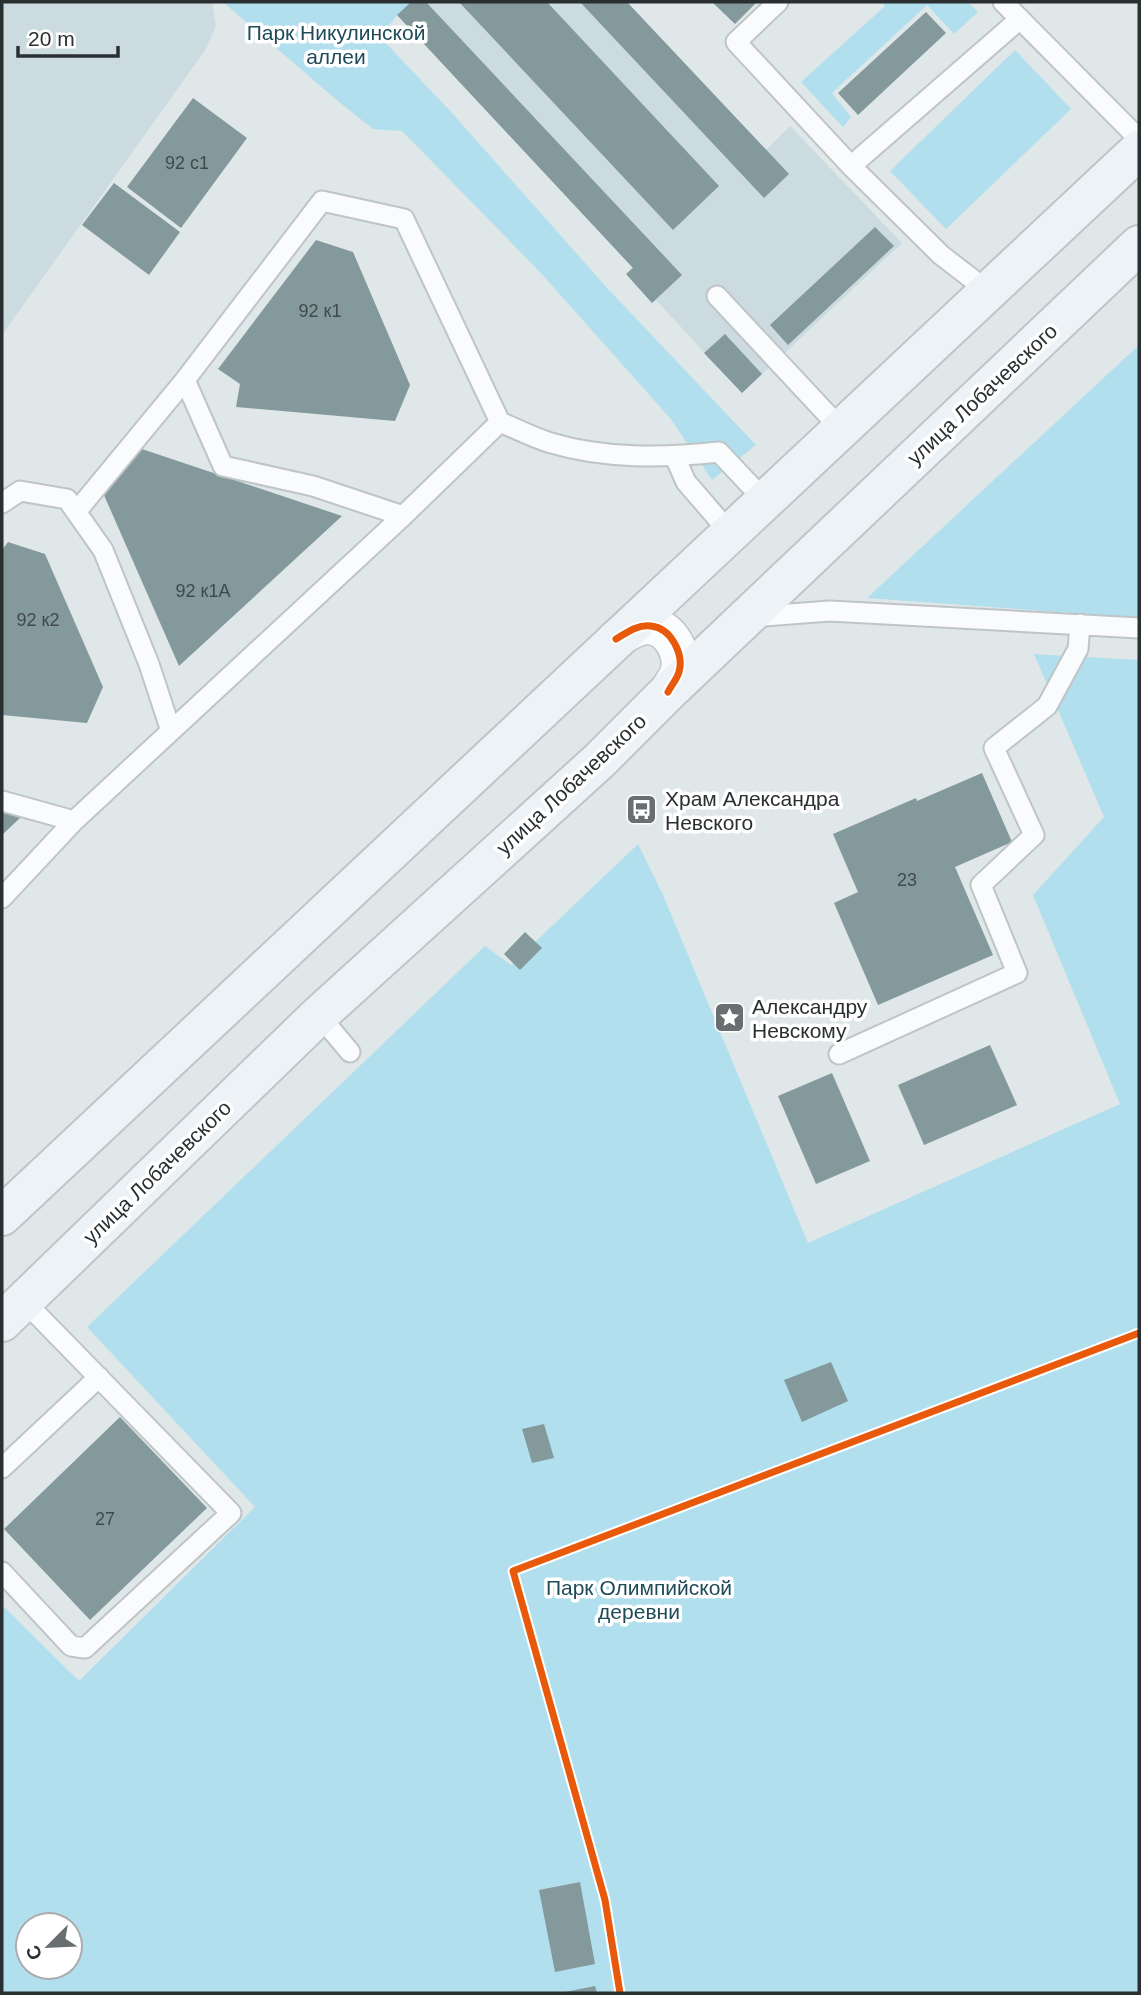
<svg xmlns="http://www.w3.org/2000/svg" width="1141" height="1995" font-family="Helvetica,sans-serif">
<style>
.built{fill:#cbdbe0}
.green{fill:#b1dfee;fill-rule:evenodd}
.building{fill:#84999c}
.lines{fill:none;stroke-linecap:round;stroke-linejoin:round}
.service-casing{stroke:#bfc5c7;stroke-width:23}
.minor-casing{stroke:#bfc5c7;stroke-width:40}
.secondary-casing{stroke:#bfc5c7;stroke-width:42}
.service{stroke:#fafbfc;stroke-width:19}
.minor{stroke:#fafbfc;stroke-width:37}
.secondary{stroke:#edf2f6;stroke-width:38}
.cycleway-casing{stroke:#fff;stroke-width:11}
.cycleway{stroke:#e8590c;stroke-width:7}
.labels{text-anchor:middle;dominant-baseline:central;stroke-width:7;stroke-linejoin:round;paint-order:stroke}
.number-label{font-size:18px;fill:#404a4c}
.park-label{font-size:21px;fill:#1f4b59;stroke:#fff}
.street-label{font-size:21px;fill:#2a2f31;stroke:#fff}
.poi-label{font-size:21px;fill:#2a2f31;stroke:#fff;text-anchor:start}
</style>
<rect width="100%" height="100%" fill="#dfe7e9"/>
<path class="built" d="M2,2H212L216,26L205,50L2,335Z
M411,2H627L766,150L790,126L902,243L742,393L656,300L652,303L626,274L632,267L397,15Z"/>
<path class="green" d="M223,2H411L397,15L380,37L452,113L608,289L756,445L712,480L670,418L539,271L402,131L373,129L338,101Z
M881,2H968L978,12L954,34L927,5L832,93L851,117L843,127L801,82L885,6Z
M1015,50L1071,109L946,229L890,171Z
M1139,345V618L867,598Z
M1034,654L1139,660V1993H2V1605L79,1681L255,1507L87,1327L485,946L511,965L638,844L663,895L808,1243L1120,1104L1033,895L1104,817ZM28,1925H70V1967H28Z"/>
<path class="building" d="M411,2H426L682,275L652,303L626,274L633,268L397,15Z
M459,2H547L719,186L673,230Z
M580,2H627L789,174L764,198Z
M712,2H757L735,24Z
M926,12L946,33L858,115L838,93Z
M193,98L247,138L181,228L127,187Z
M114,183L180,232L149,275L82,225Z
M875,227L894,246L788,345L770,325Z
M316,240L353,252L410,385L395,421L236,407L240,384L218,369Z
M725,334L762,374L742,393L704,353Z
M133,446L342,516L179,666L100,486Z
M8,542L45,554L103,687L87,723L2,715V550Z
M982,773L1012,842L955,867L993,955L878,1005L834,903L858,892L833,834L916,798L917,801Z
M2,810L21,817L2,835Z
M525,932L542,948L520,970L504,954Z
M990,1045L1017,1105L924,1145L898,1085Z
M832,1073L870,1161L816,1184L778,1096Z
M831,1362L848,1401L802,1422L784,1380Z
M120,1417L207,1508L90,1620L4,1529Z
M544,1424L554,1458L532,1463L522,1429Z
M580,1882L595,1964L555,1972L539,1890Z
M595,1986L597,1993H565V1992Z"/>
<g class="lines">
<defs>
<path id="service" d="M778,2L736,42L851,166L941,255L989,292
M1003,2L1139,139
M851,166L1020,19
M717,296L841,429
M500,422C517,429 534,438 551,443C605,459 663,458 719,452L764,500
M675,457L686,482L730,533
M2,503L20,491L67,499L103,550L149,664L171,731
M76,512L185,380
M750,617L830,611L1139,628
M2,801L74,821
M2,898L74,821L403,516L500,422L404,219L322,201L185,380L223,466L313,486L403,516
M319,1015L350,1052
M839,1054L1017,973L981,885L1034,835L994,748L1047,706L1078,649L1080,624
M2,1468L99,1377
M2,1572L71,1646L85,1648L231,1513L24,1301"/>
<path id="minor" d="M616,639C626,633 638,624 651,626C671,628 684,654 679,672C677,679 671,686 668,692"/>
<path id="secondary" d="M2,1216L1139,150
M2,1322L319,1015L599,761L668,692L1139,245"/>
</defs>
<use href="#service" class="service-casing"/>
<use href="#minor" class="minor-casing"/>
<use href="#secondary" class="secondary-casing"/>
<use href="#service" class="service"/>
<use href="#minor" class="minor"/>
<use href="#secondary" class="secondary"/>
<defs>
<path id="cycleway" d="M616,639C626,633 638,624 651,626C671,628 684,654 679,672C677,679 671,686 668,692
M620,1993L605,1900L513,1571L1139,1333"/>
</defs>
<use href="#cycleway" class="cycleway-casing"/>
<use href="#cycleway" class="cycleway"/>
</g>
<defs>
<symbol id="bus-square" viewBox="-11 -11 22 22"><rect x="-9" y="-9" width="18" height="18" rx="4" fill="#696f71" stroke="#fff"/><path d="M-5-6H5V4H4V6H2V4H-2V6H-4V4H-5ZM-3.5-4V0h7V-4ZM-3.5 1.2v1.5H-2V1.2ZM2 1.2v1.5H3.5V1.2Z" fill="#fff"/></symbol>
<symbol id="sight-square" viewBox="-11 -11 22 22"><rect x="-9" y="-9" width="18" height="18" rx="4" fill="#696f71" stroke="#fff"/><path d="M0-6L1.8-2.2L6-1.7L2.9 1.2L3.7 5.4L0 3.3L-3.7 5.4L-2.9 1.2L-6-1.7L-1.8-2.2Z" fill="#fff"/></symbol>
</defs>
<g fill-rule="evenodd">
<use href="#bus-square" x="624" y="792" width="35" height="35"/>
<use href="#sight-square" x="712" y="1000" width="35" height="35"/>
</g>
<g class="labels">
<g class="number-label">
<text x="187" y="163">92 с1</text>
<text x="320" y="311">92 к1</text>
<text x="203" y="591">92 к1А</text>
<text x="38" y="620">92 к2</text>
<text x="907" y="880">23</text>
<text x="105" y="1519">27</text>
</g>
<g class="park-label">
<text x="336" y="32">Парк Никулинской<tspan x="336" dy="24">аллеи</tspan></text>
<text x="639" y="1587">Парк Олимпийской<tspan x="639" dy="24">деревни</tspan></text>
</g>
<g class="street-label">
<text transform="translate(982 394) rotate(-43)">улица Лобачевского</text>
<text transform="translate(571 784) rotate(-43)">улица Лобачевского</text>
<text transform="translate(157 1172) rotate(-44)">улица Лобачевского</text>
</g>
<g class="poi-label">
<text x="665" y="798">Храм Александра<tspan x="665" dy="24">Невского</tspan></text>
<text x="752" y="1006">Александру<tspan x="752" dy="24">Невскому</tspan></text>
</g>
</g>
<rect width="1141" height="1995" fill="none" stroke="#2a2f31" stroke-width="7"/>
<g transform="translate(49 1946) rotate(246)"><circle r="33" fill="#ffffff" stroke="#aaacad" stroke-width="2"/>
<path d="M0-5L12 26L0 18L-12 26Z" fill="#696f71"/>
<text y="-10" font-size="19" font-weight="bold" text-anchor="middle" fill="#2a2f31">С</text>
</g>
<path d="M18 46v10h100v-10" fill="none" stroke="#2a2f31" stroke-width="3.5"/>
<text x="28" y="46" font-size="21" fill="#2a2f31" stroke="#ffffff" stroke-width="5" paint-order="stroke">20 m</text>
</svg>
